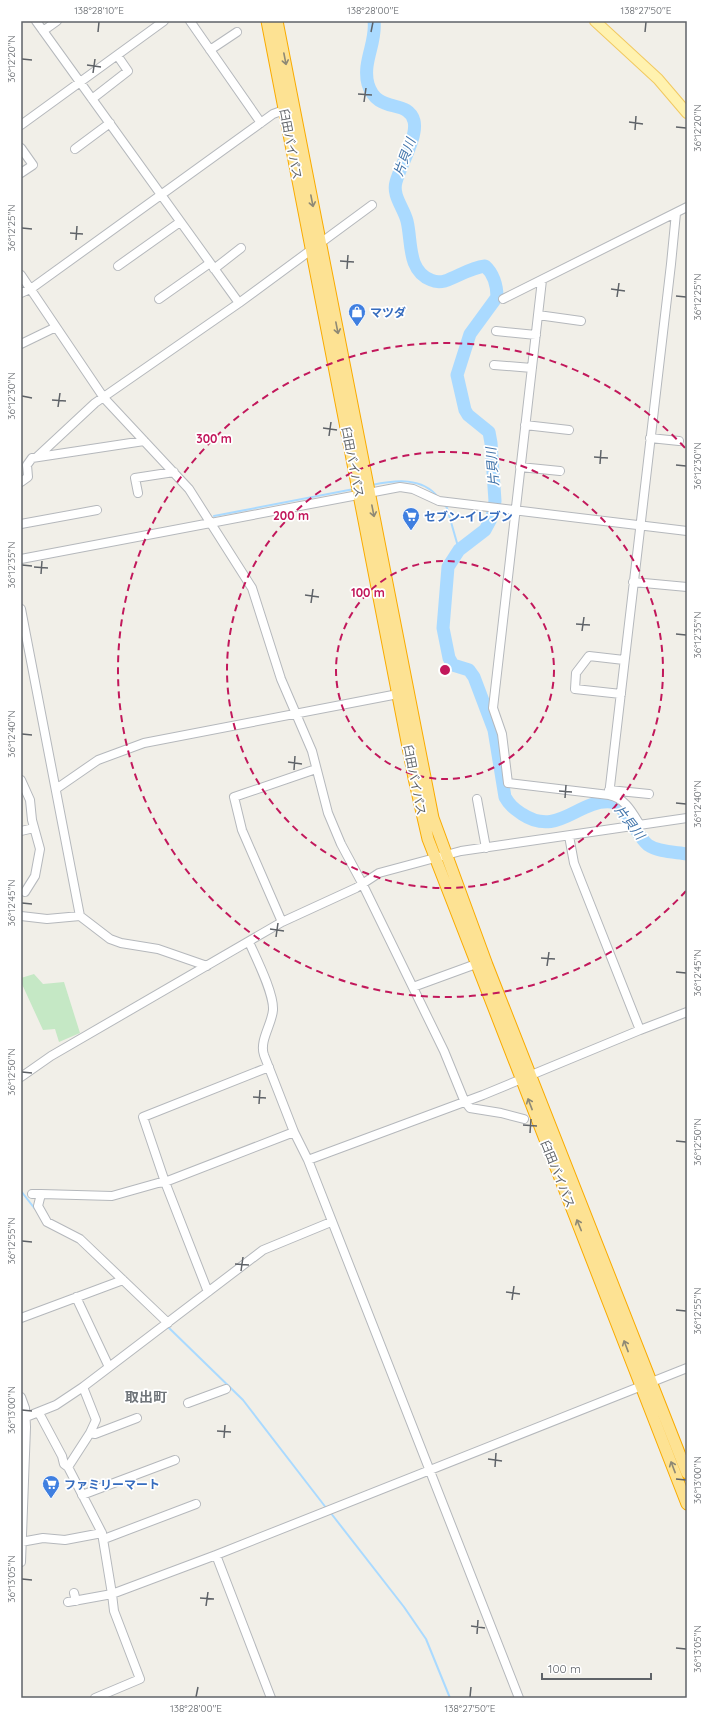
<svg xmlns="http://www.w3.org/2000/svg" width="708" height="1719" font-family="Quicksand,'Noto Sans JP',sans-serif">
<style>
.green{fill:#c5e8c5}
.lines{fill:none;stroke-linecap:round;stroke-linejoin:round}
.stream{stroke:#aadaff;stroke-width:2}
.river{stroke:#aadaff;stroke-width:13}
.minor-casing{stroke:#b5b8bc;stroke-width:10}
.major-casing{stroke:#f2c960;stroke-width:12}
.highway-casing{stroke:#f9ab00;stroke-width:13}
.minor{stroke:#fff;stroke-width:8}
.major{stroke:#fff2af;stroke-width:10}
.highway{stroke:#fde293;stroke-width:11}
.oneway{stroke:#8e8975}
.ticks{fill:none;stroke:#5f6368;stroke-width:1.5}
.ring{fill:none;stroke:#c2185b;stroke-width:2;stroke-dasharray:7 5}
.labels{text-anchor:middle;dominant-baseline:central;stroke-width:3.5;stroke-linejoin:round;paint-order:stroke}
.street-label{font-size:12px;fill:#5f6368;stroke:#fff}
.shop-label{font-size:12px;font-weight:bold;fill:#366cbe;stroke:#fff;text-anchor:start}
.water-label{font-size:13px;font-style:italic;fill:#4174aa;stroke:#fff}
.quarter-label{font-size:14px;font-weight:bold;fill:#70757a;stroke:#fff}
.centre{fill:#c2185b;stroke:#fff;stroke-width:2}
.ring-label{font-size:12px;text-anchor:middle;font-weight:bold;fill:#c2185b;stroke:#fff;stroke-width:3.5;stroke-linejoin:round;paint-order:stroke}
.neatline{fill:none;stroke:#5f6368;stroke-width:1.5}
.ticks-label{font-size:10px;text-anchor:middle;fill:#5f6368}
</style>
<rect width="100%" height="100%" fill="#f1efe8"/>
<path class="green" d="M34,974L43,984L64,982L80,1033L59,1042L55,1029L43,1030L21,982V978Z"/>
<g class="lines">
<path class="stream" d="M372,485C396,480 422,477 438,497
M444,504L447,508L459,550
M214,516L354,489
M21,1191L35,1209
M167,1326L243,1400L327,1509
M330,1512L404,1607L426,1639L450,1698"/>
<path class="river" d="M374,21C377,42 362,62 368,84C377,115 408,98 414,121C418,137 400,166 396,182C392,196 404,208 407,221C412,241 407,271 431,280C435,282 441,282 445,281C459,276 470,268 485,266C493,273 497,285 497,297L470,334L457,375L465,410L468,415L489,432L491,443L495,501L492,517L485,530L459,550L448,567L443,628L449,658L453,665L469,670L474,677L494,730L505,797C510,806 515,809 522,814C558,838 578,799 611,802C625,803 636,836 648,845C658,852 675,852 687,854"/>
<defs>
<path id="minor" d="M36,21L239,303
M190,21L261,123
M43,31L57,21
M210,50L237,32
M92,99L128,71L117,55
M21,125L164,21
M21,148L33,165L21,173
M75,149L110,123
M118,266L180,222
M214,269L241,248
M21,275L104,398L189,489L252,588L281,679L312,751L328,813L341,844L362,883L444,1051L464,1100L470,1108L501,1113L524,1119
M542,280L493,708L502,734L508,783L609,795
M21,293L32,288L273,114L284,110
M159,299L210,263
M503,299L687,207
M538,315L581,321
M496,331L536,335
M21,344L56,327
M494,365L532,368
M525,425L569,430
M650,438L679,441
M37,457L95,403L239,303L372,205
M520,467L560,471
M21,482L28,477L27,465L32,458L144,441
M138,493L135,478L174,472
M21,524L97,510
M21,559L400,487L413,489L439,501L687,531
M633,582L687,587
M21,609L80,916
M621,694L575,689L576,673L589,656L624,660
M21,780L30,800L32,820L40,849L35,876L25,892
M56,789L98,760L144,743L398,694
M609,790L649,794
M477,799L486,848
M640,825C632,812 625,798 609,795L671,264L676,213
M21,831L34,828
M569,836L574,863L581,881L640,1030
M21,916L47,919L80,916L110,939L121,943L158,949L207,966
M282,922L242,830L234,797L316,769
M249,942C256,958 274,993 273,1010C272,1024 259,1041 264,1055L294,1132L308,1160L519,1698
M413,987L476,964
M21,1077L51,1056L282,922L356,888L379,873L461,851L687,818
M308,1160L483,1095L640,1030L687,1012
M32,1194H41
M208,1292L165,1182L143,1117L269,1067
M76,1297L109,1367
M21,1318L123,1280
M168,1323L80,1239L47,1222L38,1206L41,1194L112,1196L158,1183L165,1182L294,1132
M83,1387L96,1420L90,1433L68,1467L102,1533L112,1594L216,1555L687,1368
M21,1397L25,1408L26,1427L21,1562
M188,1403L226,1389
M39,1413L62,1456L64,1464L68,1467
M26,1417L56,1405L83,1387L263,1250L331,1222
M90,1433L95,1434L137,1418
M82,1495L175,1460
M104,1539L196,1504
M21,1542L43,1538L65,1540L102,1533
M216,1555L271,1698
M74,1593L76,1601
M68,1602L112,1594L114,1611L140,1679L95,1698"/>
<path id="major" d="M595,21L658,79L687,113"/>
<path id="highway" d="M267,21L414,778L428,839L687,1504
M277,21L433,818L487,965L687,1473"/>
</defs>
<use href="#minor" class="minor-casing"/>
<use href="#major" class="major-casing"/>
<use href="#highway" class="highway-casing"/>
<use href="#minor" class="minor"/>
<use href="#major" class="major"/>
<use href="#highway" class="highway"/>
</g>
<defs><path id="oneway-shaft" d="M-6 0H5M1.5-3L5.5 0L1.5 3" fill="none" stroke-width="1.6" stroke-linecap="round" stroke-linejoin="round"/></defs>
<g class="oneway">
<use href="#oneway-shaft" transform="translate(285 59) rotate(79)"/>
<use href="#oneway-shaft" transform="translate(312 201) rotate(79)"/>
<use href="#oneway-shaft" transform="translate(337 328) rotate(79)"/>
<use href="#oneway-shaft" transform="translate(373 511) rotate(79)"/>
<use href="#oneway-shaft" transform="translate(530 1104) rotate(-111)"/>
<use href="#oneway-shaft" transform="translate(579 1225) rotate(-112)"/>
<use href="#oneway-shaft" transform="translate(626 1346) rotate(-111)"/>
<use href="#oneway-shaft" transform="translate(673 1467) rotate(-111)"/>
</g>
<path class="ticks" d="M98,32L99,22M371,32L373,22M645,32L646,22M22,59L32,60M87,65L101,67M93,73L95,59M358,94L372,95M364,102L366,88M629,122L643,124M676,127L686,128M635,130L636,116M22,228L32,229M70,233L83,234M76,240L77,226M340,261L354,262M347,269L348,255M611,289L625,291M676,296L686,297M617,297L619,283M22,396L32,398M52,400L66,401M58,407L60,393M323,428L337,430M329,436L331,422M594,457L608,458M600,464L601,450M676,465L686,466M22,565L32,566M34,567L48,568M41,574L42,561M305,595L319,597M311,603L313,589M576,624L590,625M582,631L584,617M676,634L686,635M22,734L32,735M288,762L302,764M294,770L295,756M559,791L572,792M565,798L566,785M676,803L686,804M22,903L32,904M270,929L284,931M276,937L278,923M541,958L555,959M547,966L549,952M676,972L686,973M22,1072L32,1073M253,1097L266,1098M259,1104L260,1090M523,1125L537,1126M530,1133L531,1119M676,1141L686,1142M22,1241L32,1242M235,1264L249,1265M241,1271L243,1257M506,1292L520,1294M512,1300L514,1286M676,1310L686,1311M22,1410L32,1411M217,1431L231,1432M224,1438L225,1425M488,1459L502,1461M495,1467L496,1453M676,1479L686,1480M22,1579L32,1580M200,1598L214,1599M206,1606L208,1592M471,1626L485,1628M477,1634L478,1620M676,1648L686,1649M196,1697L198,1687M470,1697L471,1687"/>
<g class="ring">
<circle cx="445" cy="670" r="109"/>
<circle cx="445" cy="670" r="218"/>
<path d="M686 891A327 327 0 1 1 686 449"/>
</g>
<defs>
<symbol id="shop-pin" viewBox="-11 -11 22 30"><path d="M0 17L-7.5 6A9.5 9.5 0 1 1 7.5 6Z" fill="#3f7fe0" stroke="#fff"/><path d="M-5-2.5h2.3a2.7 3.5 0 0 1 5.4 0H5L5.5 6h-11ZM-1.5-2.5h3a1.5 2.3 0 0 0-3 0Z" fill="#fff"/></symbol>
<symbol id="supermarket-pin" viewBox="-11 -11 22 30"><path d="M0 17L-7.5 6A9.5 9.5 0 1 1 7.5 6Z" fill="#3f7fe0" stroke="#fff"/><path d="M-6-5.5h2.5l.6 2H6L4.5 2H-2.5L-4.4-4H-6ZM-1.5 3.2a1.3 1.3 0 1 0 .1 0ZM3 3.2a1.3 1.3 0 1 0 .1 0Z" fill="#fff"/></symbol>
</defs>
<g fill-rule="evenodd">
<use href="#shop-pin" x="347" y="302" width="20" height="27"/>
<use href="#supermarket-pin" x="401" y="506" width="20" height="27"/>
<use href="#supermarket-pin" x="41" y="1474" width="20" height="27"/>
</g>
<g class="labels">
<g class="street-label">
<text transform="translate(291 144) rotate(79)">臼田バイパス</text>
<text transform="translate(353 462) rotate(79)">臼田バイパス</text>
<text transform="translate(415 780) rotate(79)">臼田バイパス</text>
<text transform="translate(558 1174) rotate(68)">臼田バイパス</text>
</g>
<g class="shop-label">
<text x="370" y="312">マツダ</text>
<text x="424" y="516">セブン-イレブン</text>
<text x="64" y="1484">ファミリーマート</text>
</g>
<g class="water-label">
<text transform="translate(404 157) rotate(-70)">片貝川</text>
<text transform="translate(492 467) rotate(-95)">片貝川</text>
<text transform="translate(630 822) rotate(52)">片貝川</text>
</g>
<g class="quarter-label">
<text x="146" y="1397">取出町</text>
</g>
</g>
<circle cx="445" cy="670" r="6" class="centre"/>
<g class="ring-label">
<text x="214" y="443">300 m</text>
<text x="291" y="520">200 m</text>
<text x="368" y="597">100 m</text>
</g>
<rect width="708" height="1719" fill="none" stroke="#ffffff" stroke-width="44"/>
<path d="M542 1673v6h109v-6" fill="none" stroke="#5f6368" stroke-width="2"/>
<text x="548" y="1673" font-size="12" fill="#5f6368" stroke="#ffffff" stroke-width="3" paint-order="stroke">100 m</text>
<rect x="22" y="22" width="664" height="1675" class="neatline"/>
<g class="ticks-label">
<text x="99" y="14">138°28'10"E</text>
<text x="373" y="14">138°28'00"E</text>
<text x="646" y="14">138°27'50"E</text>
<text transform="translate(11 59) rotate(-90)" y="4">36°12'20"N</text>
<text transform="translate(697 128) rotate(-90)" y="4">36°12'20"N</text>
<text transform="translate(11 228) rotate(-90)" y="4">36°12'25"N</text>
<text transform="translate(697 297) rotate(-90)" y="4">36°12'25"N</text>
<text transform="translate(11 396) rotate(-90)" y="4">36°12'30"N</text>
<text transform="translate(697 466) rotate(-90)" y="4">36°12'30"N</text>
<text transform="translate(11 565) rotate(-90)" y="4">36°12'35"N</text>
<text transform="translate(697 635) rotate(-90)" y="4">36°12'35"N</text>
<text transform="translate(11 734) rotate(-90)" y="4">36°12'40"N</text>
<text transform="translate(697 804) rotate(-90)" y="4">36°12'40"N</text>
<text transform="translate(11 903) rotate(-90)" y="4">36°12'45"N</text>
<text transform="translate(697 973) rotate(-90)" y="4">36°12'45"N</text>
<text transform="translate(11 1072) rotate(-90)" y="4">36°12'50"N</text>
<text transform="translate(697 1142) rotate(-90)" y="4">36°12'50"N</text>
<text transform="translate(11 1241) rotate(-90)" y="4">36°12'55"N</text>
<text transform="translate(697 1311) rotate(-90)" y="4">36°12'55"N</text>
<text transform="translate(11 1410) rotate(-90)" y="4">36°13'00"N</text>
<text transform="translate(697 1480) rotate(-90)" y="4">36°13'00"N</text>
<text transform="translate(11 1579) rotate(-90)" y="4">36°13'05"N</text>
<text transform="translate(697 1649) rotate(-90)" y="4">36°13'05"N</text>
<text x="196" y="1712">138°28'00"E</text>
<text x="470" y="1712">138°27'50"E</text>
</g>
</svg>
